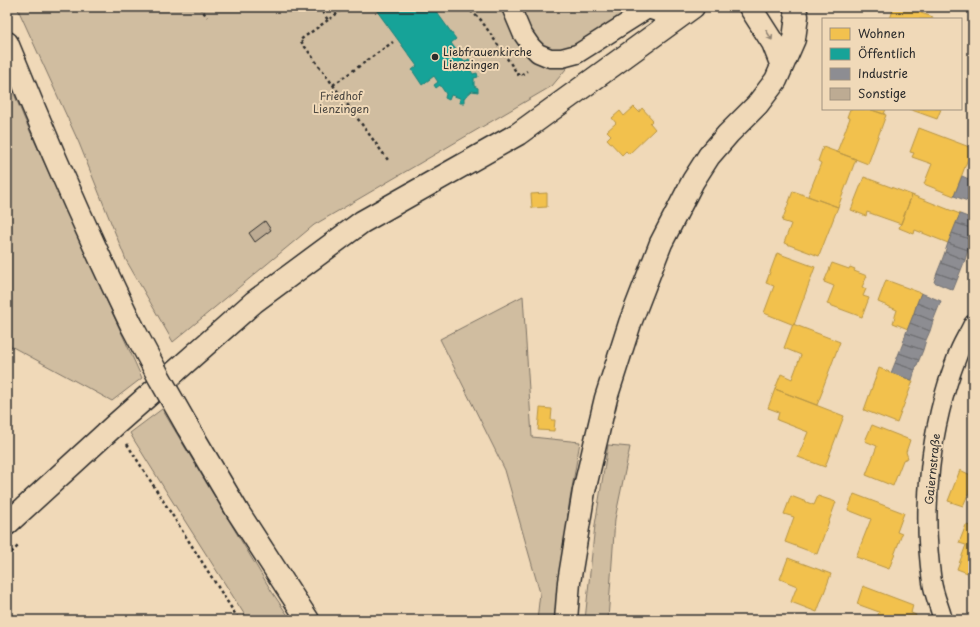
<svg xmlns="http://www.w3.org/2000/svg" width="980" height="627" font-family="'Playpen Sans',sans-serif">
<style>
.green{fill:#d0bda0;stroke:#7e7466}
.homes{fill:#f2c14e;stroke:#b69444}
.public{fill:#17a398;stroke:#1d7f77}
.industry{fill:#8d8d92;stroke:#707073}
.building{fill:#bdab93;stroke:#2b2b2b}
.lines{fill:none;stroke-linecap:round;stroke-linejoin:round}
.street-casing{stroke:#2b2b2b;stroke-width:21}
.secondary-casing{stroke:#2b2b2b;stroke-width:25}
.primary-casing{stroke:#2b2b2b;stroke-width:25}
.path{stroke:#2b2b2b;stroke-width:2.5;stroke-dasharray:3 3;stroke-linecap:butt}
.street{stroke:#f0d9b8;stroke-width:18}
.secondary{stroke:#f0d9b8;stroke-width:22}
.primary{stroke:#f0d9b8;stroke-width:22}
.primary-bridge-casing{stroke:#2b2b2b;stroke-width:25;stroke-linecap:butt}
.primary-bridge{stroke:#f0d9b8;stroke-width:22}
.oneway{stroke:#8e8272}
.poi-dot{fill:#2b2b2b;stroke:#f0d9b8;stroke-width:1.5}
.labels{text-anchor:middle;dominant-baseline:central;stroke-width:4;stroke-linejoin:round;paint-order:stroke}
.poi-label{font-size:11px;fill:#2b2b2b;stroke:#f0d9b8;text-anchor:start}
.park-label{font-size:11px;fill:#4c4842;stroke:#f0d9b8}
.street-label{font-size:11px;fill:#2b2b2b;stroke:#f0d9b8}
</style>
<rect width="100%" height="100%" fill="#f0d9b8"/>
<filter id="ink" filterUnits="userSpaceOnUse"><feTurbulence type="fractalNoise" baseFrequency=".025" numOctaves="2"/><feDisplacementMap in="SourceGraphic" scale="8" xChannelSelector="R" yChannelSelector="G"/><feConvolveMatrix kernelMatrix="1 2 1 2 8 2 1 2 1" color-interpolation-filters="sRGB"/></filter>
<g filter="url(#ink)">
<path class="green" d="M17,7H629L632,11L589,41L552,86L314,225L173,342L126,260L79,143Z
M7,77L25,120L142,378L112,401L7,344Z
M523,296L532,437L580,442L569,505L556,620H537L540,593L505,470L440,339Z
M162,409L272,592L291,620H248L171,499L134,440L130,433Z
M608,445L630,447L615,519L608,620H585L595,525Z"/>
<path class="homes" d="M894,7H923L921,13L933,17L932,19H890Z
M634,107L639,112L642,108L653,120L650,123L655,129L629,154L626,151L622,155L607,139L611,135L607,131L616,123L612,118L620,111L624,116Z
M850,109H869L886,115L868,164L837,152L850,118L847,117Z
M869,109H886L884,114Z
M909,109H941L937,119Z
M919,128L972,148L954,196L924,184L932,164L912,157L914,153L910,152Z
M823,147L856,159L838,207L808,196L821,163L818,161Z
M864,177L912,195L901,224L867,212L866,216L851,210Z
M793,191L838,207L819,256L784,243L791,224L782,221Z
M547,193V207L532,208L531,194Z
M912,195L960,214L948,243L915,230L914,234L899,228Z
M777,253L815,267L794,325L764,313L774,286L766,283Z
M832,263L849,269L850,267L855,269L854,271L867,276L862,287L866,289L863,296L869,298L862,317L827,304L834,286L824,282Z
M886,280L921,293L908,329L893,323L897,310L878,302Z
M793,324L840,342L822,390H823L817,405L775,389L781,374L792,379L801,355L784,348Z
M879,368L913,381L897,423L864,410Z
M775,389L844,416L825,467L798,457L808,432L777,420L779,412L768,408Z
M540,408L552,409L551,420H555L554,431L538,430Z
M872,425L910,440L906,452L908,458L903,460L893,486L866,475L877,446L865,441Z
M960,470L973,476V489L972,491L970,490L963,506L948,501Z
M854,494L904,513L897,532L902,534L889,569L856,557L871,519L848,510Z
M791,496L814,505L818,496L836,502L817,554L785,542L794,517L784,514Z
M972,523H973V575L957,569L966,545L959,543L966,525L971,526Z
M788,558L831,574L817,612L791,602L797,586L780,579Z
M863,586L913,605L911,613L916,615L914,620H876L879,612L857,604Z"/>
<path class="public" d="M374,7H433L456,39L451,43L457,51L461,48L463,52L459,54L464,62L469,59L471,62L467,65L473,74L477,73L478,77L474,78V86L478,88V92L472,91L464,98V103H460V98L451,95L449,100L445,98L446,94L440,85L436,88L434,85L438,82L434,76L422,85L412,70L417,66Z"/>
<path class="industry" d="M962,176L973,181V203L954,196Z
M960,214L973,219V229L956,223Z
M956,223L973,229L972,240L952,233Z
M952,233L972,240L968,250L948,243Z
M948,243L968,250L965,260L945,252Z
M945,252L965,260L961,270L941,263Z
M941,263L961,270L957,280L937,273Z
M937,273L957,280L953,290L934,282Z
M921,293L941,301L937,311L917,303Z
M917,303L937,311L933,321L914,313Z
M914,313L933,321L930,331L910,323Z
M910,323L930,331L926,340L906,333Z
M906,333L926,340L923,350L903,343Z
M903,343L923,350L919,360L899,353Z
M899,353L919,360L915,370L895,363Z
M895,363L915,370L912,380L891,373Z"/>
<path class="building" d="M265,221L271,230L255,242L249,233Z"/>
<g class="lines">
<defs>
<path id="street" d="M511,7L522,33L531,46L538,53L550,58H562L577,54L648,9L660,13L671,24
M943,620C940,608 934,595 932,582C921,508 930,426 957,357C961,345 968,335 973,324"/>
<path id="secondary" d="M7,524L115,425L254,302L362,222L518,134L693,7"/>
<path id="primary" d="M750,7L773,43L782,66
M7,43C46,139 87,233 132,326
M187,426L238,512L308,620
M566,620L569,582L584,491L606,398L630,323L661,243L693,181L709,156L728,134L757,105L776,80L794,39L797,16L794,7"/>
</defs>
<use href="#street" class="street-casing"/>
<use href="#secondary" class="secondary-casing"/>
<use href="#primary" class="primary-casing"/>
<path class="path" d="M200,7L207,17
M319,7L328,20L346,7
M466,7L481,20L519,76L527,71
M328,20L300,40L388,160
M333,85L393,42
M127,444L239,620
M7,557L19,545"/>
<use href="#street" class="street"/>
<use href="#secondary" class="secondary"/>
<use href="#primary" class="primary"/>
<defs>
<path id="primary-bridge" d="M132,326L159,377L187,426"/>
</defs>
<use href="#primary-bridge" class="primary-bridge-casing"/>
<use href="#primary-bridge" class="primary-bridge"/>
</g>
<defs><path id="oneway-shaft" d="M-6 0H5M1.5-3L5.5 0L1.5 3" fill="none" stroke-width="1.6" stroke-linecap="round" stroke-linejoin="round"/></defs>
<use class="oneway" href="#oneway-shaft" transform="translate(769 35) rotate(58)"/>
</g>
<circle class="poi-dot" cx="435" cy="57" r="4"/>
<g class="labels">
<g class="poi-label">
<text x="443" y="51">Liebfrauenkirche<tspan x="443" dy="13">Lienzingen</tspan></text>
</g>
<g class="park-label">
<text x="341" y="95">Friedhof<tspan x="341" dy="13">Lienzingen</tspan></text>
</g>
<g class="street-label">
<text transform="translate(932 469) rotate(-84)">Gaiernstraße</text>
</g>
</g>
<rect width="980" height="627" fill="none" stroke="#f0d9b8" stroke-width="24"/>
<rect x="12" y="12" width="956" height="603" fill="none" stroke="#2b2b2b" stroke-width="1.5" filter="url(#ink)"/>
<rect x="822" y="18" width="140" height="92" fill="#f0d9b8" stroke="#a19380"/>
<rect x="830" y="28" width="20" height="12" fill="#f2c14e" stroke="#a19380"/>
<text x="858" y="38" font-size="12" fill="#2b2b2b">Wohnen</text>
<rect x="830" y="48" width="20" height="12" fill="#17a398" stroke="#a19380"/>
<text x="858" y="58" font-size="12" fill="#2b2b2b">Öffentlich</text>
<rect x="830" y="68" width="20" height="12" fill="#8d8d92" stroke="#a19380"/>
<text x="858" y="78" font-size="12" fill="#2b2b2b">Industrie</text>
<rect x="830" y="88" width="20" height="12" fill="#bdab93" stroke="#a19380"/>
<text x="858" y="98" font-size="12" fill="#2b2b2b">Sonstige</text>
</svg>
